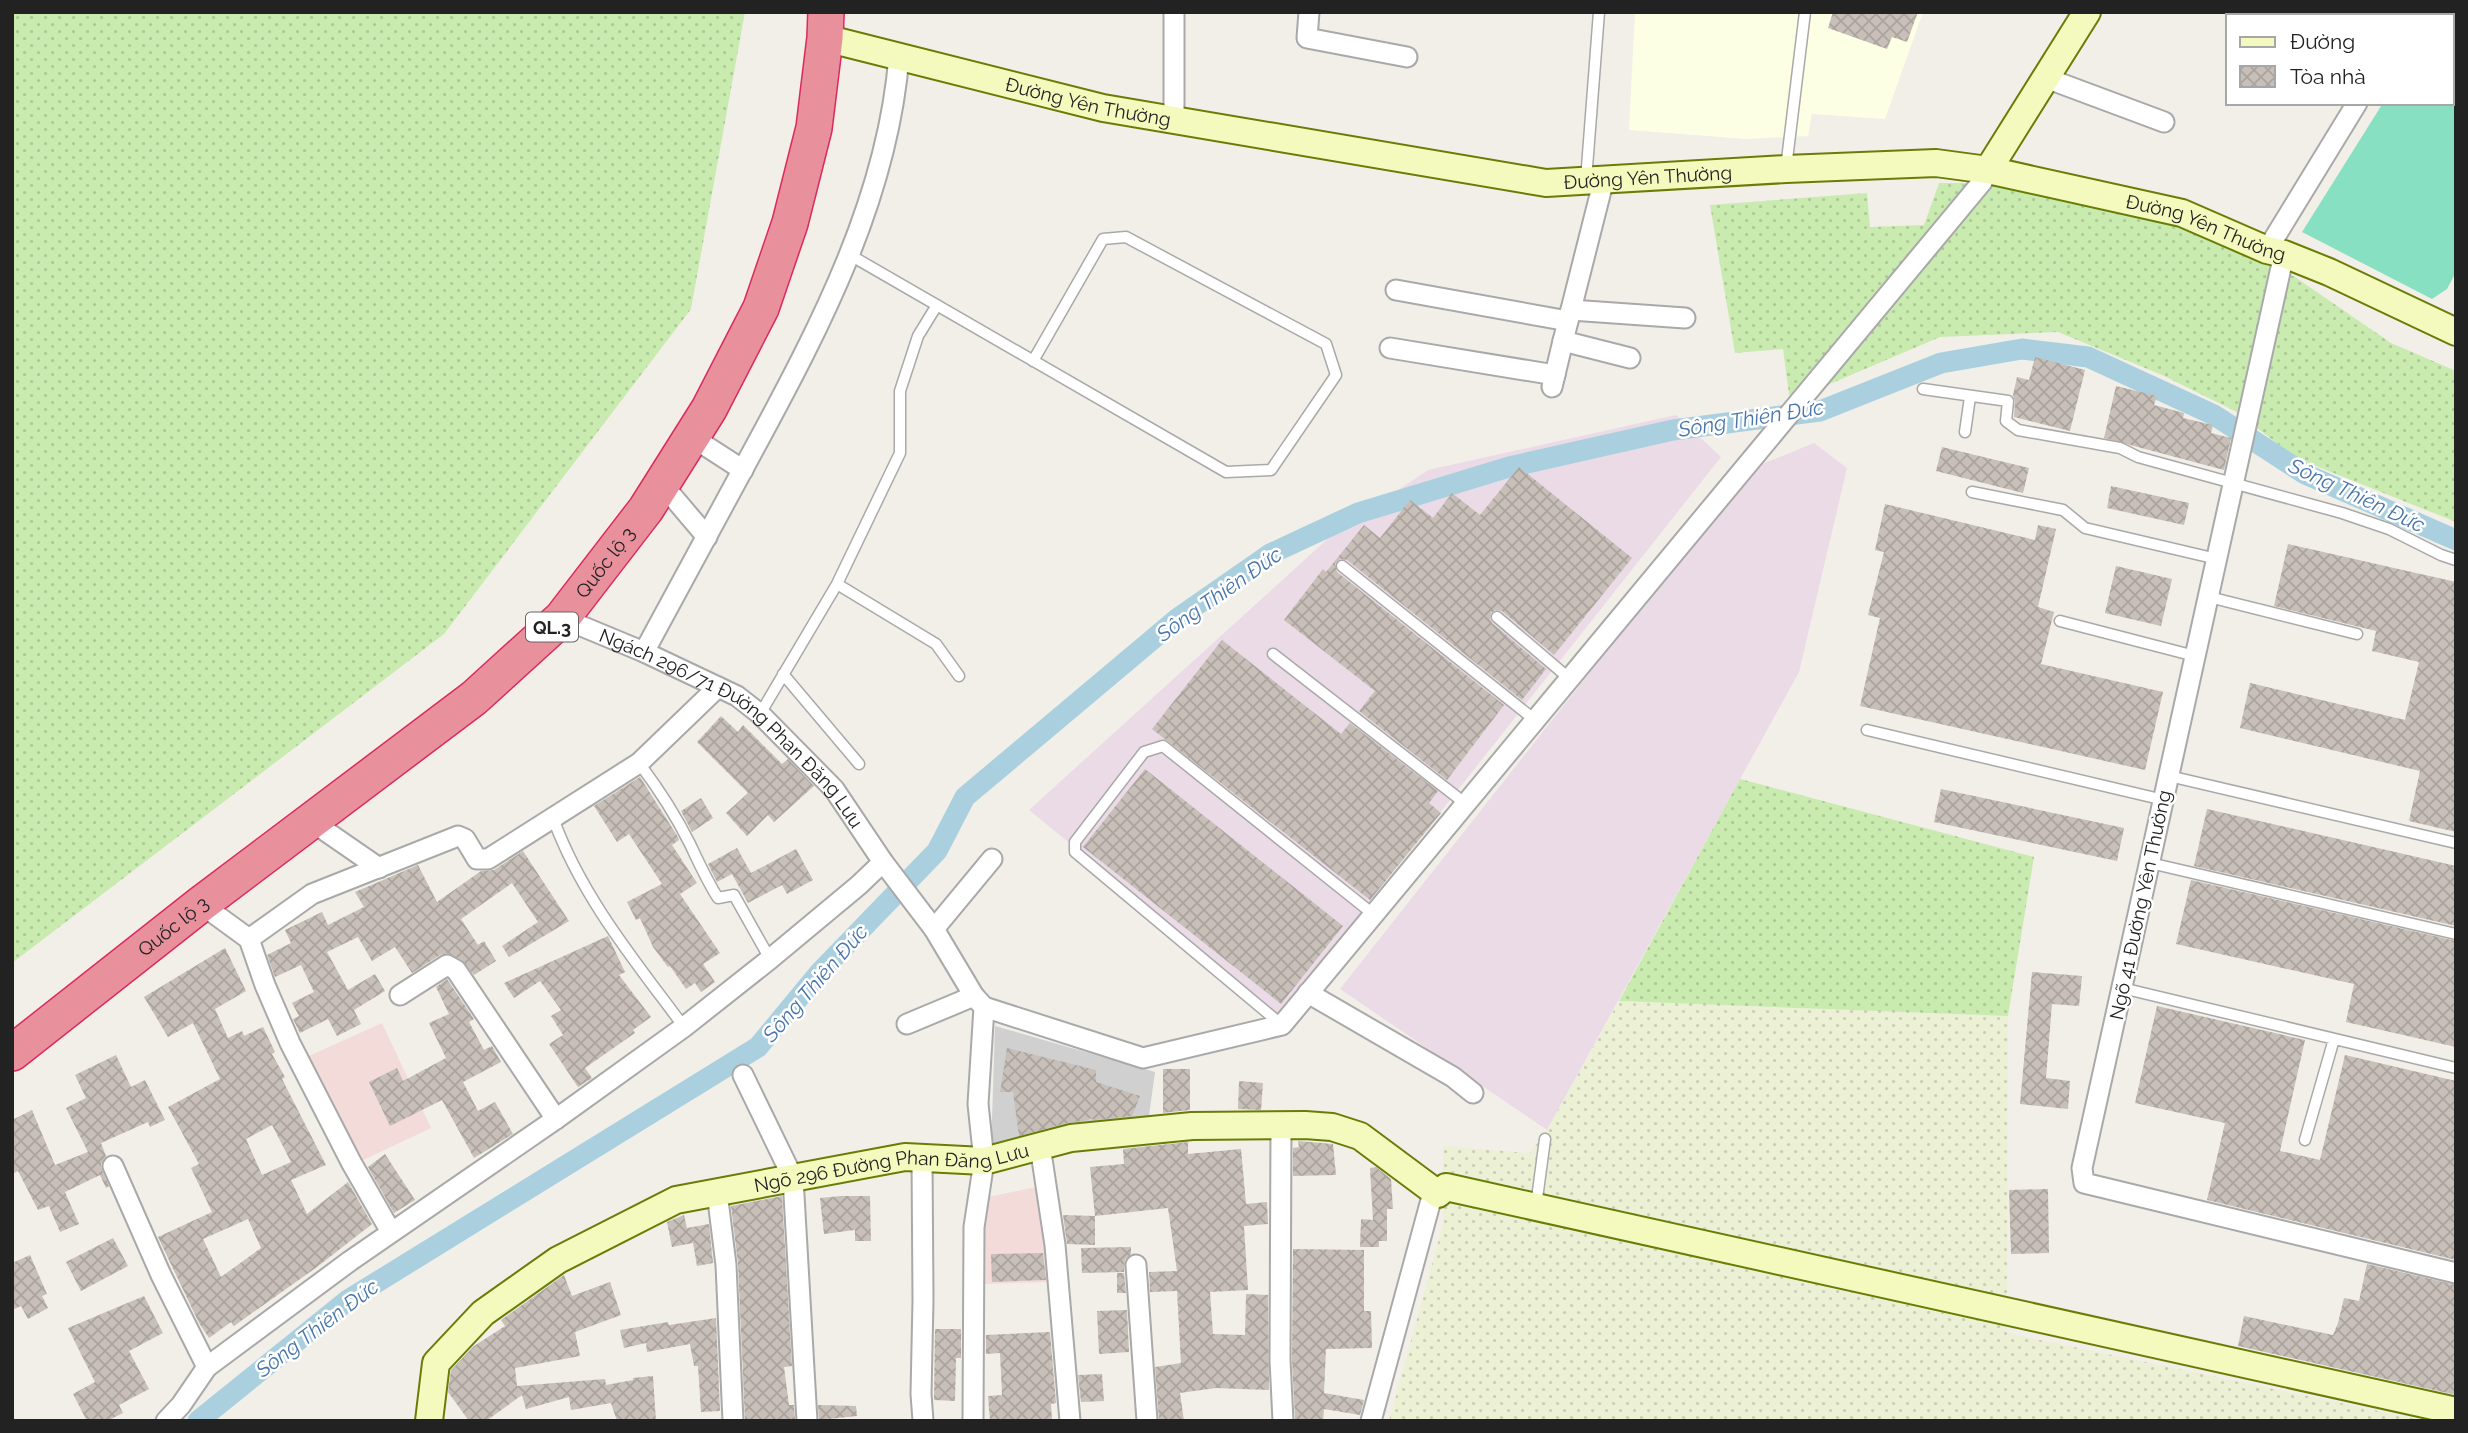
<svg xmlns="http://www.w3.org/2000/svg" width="2468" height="1433" font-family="Raleway,sans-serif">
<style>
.commercial{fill:#f2dbd8}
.industrial{fill:#ebdbe7}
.education{fill:#fdffe4}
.religious{fill:#d0d0d0}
.farmland{fill:url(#farmland-dots)}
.garden{fill:url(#garden-dots)}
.pitch{fill:#87e0c2}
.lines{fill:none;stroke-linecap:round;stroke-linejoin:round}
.canal{stroke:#aad0df;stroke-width:21}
.building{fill:url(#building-cross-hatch);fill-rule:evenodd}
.lane-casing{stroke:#a9a9a9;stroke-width:13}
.street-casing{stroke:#a9a9a9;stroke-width:23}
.secondary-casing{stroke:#697c05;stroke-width:30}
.highway-casing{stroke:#dc2a5d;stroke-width:38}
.lane{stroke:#fff;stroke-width:10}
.street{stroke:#fff;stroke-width:19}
.secondary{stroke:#f4fabe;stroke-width:26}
.highway{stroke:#e8919d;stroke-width:35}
.labels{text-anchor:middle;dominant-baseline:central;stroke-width:5;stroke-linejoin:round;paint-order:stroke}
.shield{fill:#fff;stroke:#646464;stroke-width:2}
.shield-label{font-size:18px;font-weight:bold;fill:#222}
.street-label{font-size:19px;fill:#222;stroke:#fff}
.water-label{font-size:21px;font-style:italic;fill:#4a75ab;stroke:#fff}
</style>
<defs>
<pattern id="farmland-dots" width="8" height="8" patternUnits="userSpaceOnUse" patternTransform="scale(1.75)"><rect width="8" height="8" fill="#ecf0d4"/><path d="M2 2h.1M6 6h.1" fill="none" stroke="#caceb6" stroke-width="1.8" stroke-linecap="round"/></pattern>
<pattern id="garden-dots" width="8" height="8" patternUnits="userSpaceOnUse" patternTransform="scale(1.75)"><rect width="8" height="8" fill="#c9ebaf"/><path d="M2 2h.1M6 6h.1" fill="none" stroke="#acc996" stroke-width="1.8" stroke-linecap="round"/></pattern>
<pattern id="building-cross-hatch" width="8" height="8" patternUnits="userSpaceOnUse" patternTransform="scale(1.75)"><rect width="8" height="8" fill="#c7bfb8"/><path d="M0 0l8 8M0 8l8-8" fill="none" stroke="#aba49e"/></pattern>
</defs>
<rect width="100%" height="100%" fill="#f2efe9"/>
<path class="commercial" d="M382,1023L431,1128L359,1162L309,1056Z
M1041,1186L1050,1282L985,1284L983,1198Z"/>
<path class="industrial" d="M1676,415L1721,457L1280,1015L1029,810L1333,534L1428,470Z
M1814,443L1847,468L1799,672L1547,1130L1340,989L1750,469Z"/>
<path class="education" d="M1635,12H1923L1885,119L1812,114L1808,136L1746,139L1629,130Z"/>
<path class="religious" d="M995,1026L1155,1072L1148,1123L991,1151Z"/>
<path class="farmland" d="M1619,1001L2008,1016L2007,1333L2426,1421H1389L1443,1224V1146L1530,1153L1547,1130Z"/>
<path class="garden" d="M12,12H745L691,309L444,634L12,963Z
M1939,183H2002L2180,220L2295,277L2391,343L2456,371V522L2296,458L2235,411L2162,375L2058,332L1940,337L1790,401L1783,349L1735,353L1710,205L1867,193L1870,227L1924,225Z
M1740,779L2034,857L2008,1016L1619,1001Z"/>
<path class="pitch" d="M2452,39L2456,42V272L2447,289L2432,299L2302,232L2383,103H2452Z"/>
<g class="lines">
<path class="canal" d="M198,1421L348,1300L758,1047L820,972L937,851L965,797L1178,618L1270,554L1358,513L1509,467L1673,430L1820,411L1941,363L2022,349L2088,357L2214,415L2305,474L2456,540"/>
</g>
<path class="building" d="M1833,12H1918L1907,42L1892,37L1887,49L1828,28Z
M2035,357L2085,370L2070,431L2014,417L2015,401L2013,395L2017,377L2029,380Z
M2116,386L2157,396L2154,405L2184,413L2183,418L2213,425L2211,433L2231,438L2224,470L2104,438Z
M1942,447L2029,468L2023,493L1936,471Z
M1519,467L1632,558L1554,655L1502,611L1495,610L1491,613L1490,619L1492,623L1546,669L1522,700L1347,560L1340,559L1335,564L1337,572L1504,705L1447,780L1359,711L1375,691L1284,620L1323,569L1326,572L1364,525L1380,538L1410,500L1433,518L1452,493L1480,515Z
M2111,486L2189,503L2184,525L2107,508Z
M1885,504L2035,540L2038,525L2056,529L2038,607L2054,612L2041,664L2163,692L2145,770L1860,706L1880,618L1868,615L1884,552L1875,550Z
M2288,544L2456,582V832L2409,821L2420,771L2240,728L2250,683L2405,720L2419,662L2372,651L2376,631L2274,606Z
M2116,566L2172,579L2161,626L2105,613Z
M1222,640L1341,734L1350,723L1438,791L1429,803L1441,813L1370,900L1152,729Z
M721,716L738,732L743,725L782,764L788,759L814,786L774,822L768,815L747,836L726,813L748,793L697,742Z
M1145,769L1343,926L1281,1004L1083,847Z
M640,777L678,837L679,840L672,845L697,883L680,894L720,953L703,964L715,982L701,992L695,983L686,989L670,966L668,967L653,947L640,918L636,920L627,902L662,884L629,834L617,842L594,806Z
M1941,789L2124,828L2117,861L1934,822Z
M701,798L713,818L692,832L681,811Z
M2207,809L2456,866V926L2194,866Z
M737,848L751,873L796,849L813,880L787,894L782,885L748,903L732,874L717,882L708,864Z
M523,851L569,921L509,957L502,946L538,922L512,883L461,919L478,945L484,941L496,961L474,975L462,960L447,953L440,955L412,973L395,947L372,961L358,937L327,952L348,990L375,974L385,991L354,1010L361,1024L337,1036L328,1019L300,1033L293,1019L299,1016L292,1003L314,992L301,965L275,977L267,955L291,943L285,930L322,912L328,925L364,907L355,892L418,865L437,902L481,871L494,870Z
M2191,880L2456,941V1047L2346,1022L2354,984L2176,944Z
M608,936L625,972L619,975L651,1017L633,1030L635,1033L585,1068L592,1078L578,1087L549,1044L563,1035L551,1016L561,1010L540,981L514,998L504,983Z
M225,948L246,991L215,1009L228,1038L242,1031L244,1036L263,1027L275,1052L272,1054L285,1077L282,1079L326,1165L291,1180L307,1214L348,1182L372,1224L317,1267L234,1326L231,1322L209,1338L199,1323L158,1237L212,1212L191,1168L199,1164L168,1107L220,1079L193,1023L168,1037L144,997ZM272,1125L291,1162L262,1175L246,1139ZM248,1219L261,1248L221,1277L203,1239Z
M2032,972L2082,976L2079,1006L2052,1004L2046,1078L2070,1081L2068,1109L2020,1104Z
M447,979L474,1019L469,1022L484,1050L492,1046L501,1062L463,1082L478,1111L495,1102L513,1134L474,1158L442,1100L390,1126L369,1082L397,1068L403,1081L446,1058L429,1023L449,1014L436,987Z
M2157,1006L2305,1040L2280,1151L2320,1160L2345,1055L2456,1081V1260L2207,1200L2225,1123L2135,1103Z
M1007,1048L1096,1070V1082L1140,1096L1132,1116L1095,1120L1089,1118V1120L1067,1123L1019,1136L1013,1092H1000Z
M116,1055L131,1087L145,1080L165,1120L150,1127L148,1122L101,1143L106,1156L101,1164L102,1170L109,1186L106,1188L100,1175L65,1192L79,1224L60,1232L49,1206L38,1210L18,1171L12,1174V1120L32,1110L55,1165L88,1152L66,1108L86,1098L75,1075Z
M1163,1069H1190V1110L1163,1113Z
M1239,1081L1263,1083L1261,1110L1238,1109Z
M1298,1141L1333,1144L1336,1175L1293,1176V1148L1299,1147Z
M1188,1142V1154L1241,1149L1246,1204L1267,1202L1268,1224L1244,1226L1248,1290L1210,1292L1213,1334L1245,1335L1246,1294L1268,1295L1269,1390L1216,1388L1180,1393L1184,1421H1159L1155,1367L1181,1363L1177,1291L1150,1292L1149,1272L1177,1271L1168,1208L1095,1216L1090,1167L1124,1164L1123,1149Z
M385,1154L415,1200L394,1213L368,1167Z
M1376,1167L1391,1179L1393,1209H1387V1241H1379V1247H1360L1361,1219L1373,1220L1370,1168Z
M2048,1189L2049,1253L2011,1254L2009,1190Z
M782,1196L792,1366L784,1367L789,1405H794L795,1421H745L738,1264L731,1206Z
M841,1196H870L871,1241H855V1230L824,1234L820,1198Z
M684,1215L687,1228L709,1224L713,1263L697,1266L693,1243L672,1247L667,1222Z
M1063,1215L1095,1216V1245L1067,1244Z
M113,1238L128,1266L81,1291L66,1262Z
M1131,1247V1254L1125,1260L1124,1272L1082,1273L1081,1248Z
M1293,1249L1364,1250V1311H1371L1372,1348L1326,1349L1324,1393L1364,1400L1360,1415L1324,1409L1323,1421L1295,1420L1292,1360Z
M1043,1253L1046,1280L992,1282L991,1254Z
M30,1255L47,1294L42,1296L48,1308L28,1319L21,1306L12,1310V1263Z
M2367,1264L2456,1285V1395L2238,1346L2244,1316L2333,1335L2338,1323L2344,1298L2359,1301Z
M1117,1273H1124L1126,1293H1117Z
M564,1275L572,1296L610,1282L621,1315L575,1332L580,1356L515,1368L517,1386L605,1379L606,1385L633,1380V1378L653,1376L656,1421H617L611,1403L571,1410L569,1397L526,1409L522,1395L486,1421H469L448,1392L451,1370L474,1346L505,1326L501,1320Z
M144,1296L163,1333L129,1351L149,1389L119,1405L123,1413L107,1421H87L73,1394L95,1382L68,1328Z
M1127,1310L1129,1352L1099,1354L1097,1311Z
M716,1318L720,1411L701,1412L698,1366H694L690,1344L647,1352L646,1343L624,1348L620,1330L668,1322L669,1325Z
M935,1329H961V1358H956L955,1401L934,1400Z
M1050,1332L1056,1403L1051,1404L1052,1421H990L988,1396L1002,1395L1000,1353L986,1354V1335Z
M1102,1374L1104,1401L1081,1402L1078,1375Z
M818,1405L856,1406L857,1416L819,1420Z"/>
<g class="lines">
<defs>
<path id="lane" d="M1786,168L1805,12
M1586,180L1599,12
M850,255L1226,472L1271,470L1336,375L1326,344L1126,237L1103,239L1033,361
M1923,389L2008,401L2006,421L2018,430L2120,448L2138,457L2342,513L2389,529L2441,555L2456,560
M1965,432L1970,397
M1972,492L2063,510L2085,528L2217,559
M1342,566L1535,720
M837,584L936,644L959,676
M2209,597L2357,634
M1497,617L1570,679
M2060,621L2195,656
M1273,654L1466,804
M783,674L859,764
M760,714L837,584L900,453V391L918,336L937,305
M1867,730L2164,800
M639,763C658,788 676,816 690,844C699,863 707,881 718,898L734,895L770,959
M2169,776L2456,843
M553,818C581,896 635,961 684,1027
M2150,863L2456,934
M2122,988L2456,1068
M1282,1025L1075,852V842L1144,752L1163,746L1373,914
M2305,1140L2334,1039
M1536,1206L1545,1139"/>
<g id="street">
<path d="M1174,12V120"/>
<path d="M1309,12L1307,38L1407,57"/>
<path d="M2265,12L2270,16"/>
<path d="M2410,16L2412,12"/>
<path d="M2046,78L2164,122"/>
<path d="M1604,179L1563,341L1630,358"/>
<path d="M2267,250L2357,103"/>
<path d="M2284,254L2082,1168L2084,1183L2456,1273"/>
<path d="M1396,290L1568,321"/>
<path d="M1571,310L1685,318"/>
<path d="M1390,348L1555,375"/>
<path d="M1552,387L1563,341"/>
<path d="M692,437L743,470"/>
<path d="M662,484L707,537"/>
<path id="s1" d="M562,618L644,652L737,696L760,714L834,789L883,862L934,929L974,996L984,1007L978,1104L984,1161L974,1227L973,1420"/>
<path d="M644,652C681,584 718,515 755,447C821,325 888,197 899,56"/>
<path d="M311,821L379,868"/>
<path d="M201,904L249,939L265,985L290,1043L351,1162L391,1232"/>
<path d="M934,929L992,859"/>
<path d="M249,939L312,894L458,836L465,839L477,859H488L639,763L718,687"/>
<path d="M1308,993L1453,1077L1473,1093"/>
<path d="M400,995L447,965L456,970L556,1119"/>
<path d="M984,1007L1143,1058L1282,1025L1982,182L1988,170"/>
<path d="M907,1024L974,996"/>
<path d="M743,1075L793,1178L807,1421"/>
<path d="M1281,1125L1280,1360L1283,1421"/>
<path d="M1040,1146L1055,1245L1070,1421"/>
<path d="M922,1158L923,1300L921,1394L923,1421"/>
<path d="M113,1166L161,1275L207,1367"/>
<path d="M717,1192L726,1265L733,1421"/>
<path d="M1136,1265L1147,1421"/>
<path d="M166,1421L181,1405L207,1367L350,1261L556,1119L684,1027L770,959L859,885L883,862"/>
<path d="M1371,1421L1431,1200L1438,1194"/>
</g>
<g id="secondary">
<path id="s2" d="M825,38L1103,108L1546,183L1786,169L1936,163L1988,170L2182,213L2267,250L2284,254L2329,272L2456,332"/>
<path d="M1988,170L2087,12"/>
<path id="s3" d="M429,1421L436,1363L483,1313L558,1260L676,1200L905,1157L984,1161L1071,1138L1192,1126L1305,1125L1332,1127L1360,1136L1438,1194L1446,1187L2456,1411"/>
</g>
<g id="highway">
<path id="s4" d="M12,1053L201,904L474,698L562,618L646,509L709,409L761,308L790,223L814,128L825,38L826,12"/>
</g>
</defs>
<use href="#lane" class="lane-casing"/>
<use href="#street" class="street-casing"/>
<use href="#secondary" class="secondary-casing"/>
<use href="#highway" class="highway-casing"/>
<use href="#lane" class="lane"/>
<use href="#street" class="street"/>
<use href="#secondary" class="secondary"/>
<use href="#highway" class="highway"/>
</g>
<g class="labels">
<rect class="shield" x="526" y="612.5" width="52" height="29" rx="5"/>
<g class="shield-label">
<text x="552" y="627">QL.3</text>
</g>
<g class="street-label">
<text stroke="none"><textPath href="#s2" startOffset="271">Đường Yên Thường</textPath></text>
<text stroke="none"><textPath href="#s2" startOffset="838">Đường Yên Thường</textPath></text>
<text stroke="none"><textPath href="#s2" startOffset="1405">Đường Yên Thường</textPath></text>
<text stroke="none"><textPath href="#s4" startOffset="772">Quốc lộ 3</textPath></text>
<text stroke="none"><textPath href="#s1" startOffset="206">Ngách 296/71 Đường Phan Đăng Lưu</textPath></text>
<text transform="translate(2140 905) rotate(-78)">Ngõ 41 Đường Yên Thường</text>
<text stroke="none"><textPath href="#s4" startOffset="205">Quốc lộ 3</textPath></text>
<text stroke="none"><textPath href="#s3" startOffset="570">Ngõ 296 Đường Phan Đăng Lưu</textPath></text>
</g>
<g class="water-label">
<text transform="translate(1751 418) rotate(-9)">Sông Thiên Đức</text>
<text transform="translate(2357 495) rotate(25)">Sông Thiên Đức</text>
<text transform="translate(1219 594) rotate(-35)">Sông Thiên Đức</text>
<text transform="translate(815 983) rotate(-49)">Sông Thiên Đức</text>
<text transform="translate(317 1328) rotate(-37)">Sông Thiên Đức</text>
</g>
</g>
<rect width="2468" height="1433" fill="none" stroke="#222222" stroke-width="28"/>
<rect x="2226" y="14" width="228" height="91" fill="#ffffff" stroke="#a7a7a7" stroke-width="2"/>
<rect x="2240" y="37" width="35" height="10" fill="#f4fabe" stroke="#a7a7a7" stroke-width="2"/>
<text x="2290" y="49" font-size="21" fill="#222222">Đường</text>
<rect x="2240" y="66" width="35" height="21" fill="url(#building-cross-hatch)" stroke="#a7a7a7" stroke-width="2"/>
<text x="2290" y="84" font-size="21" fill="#222222">Tòa nhà</text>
</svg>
